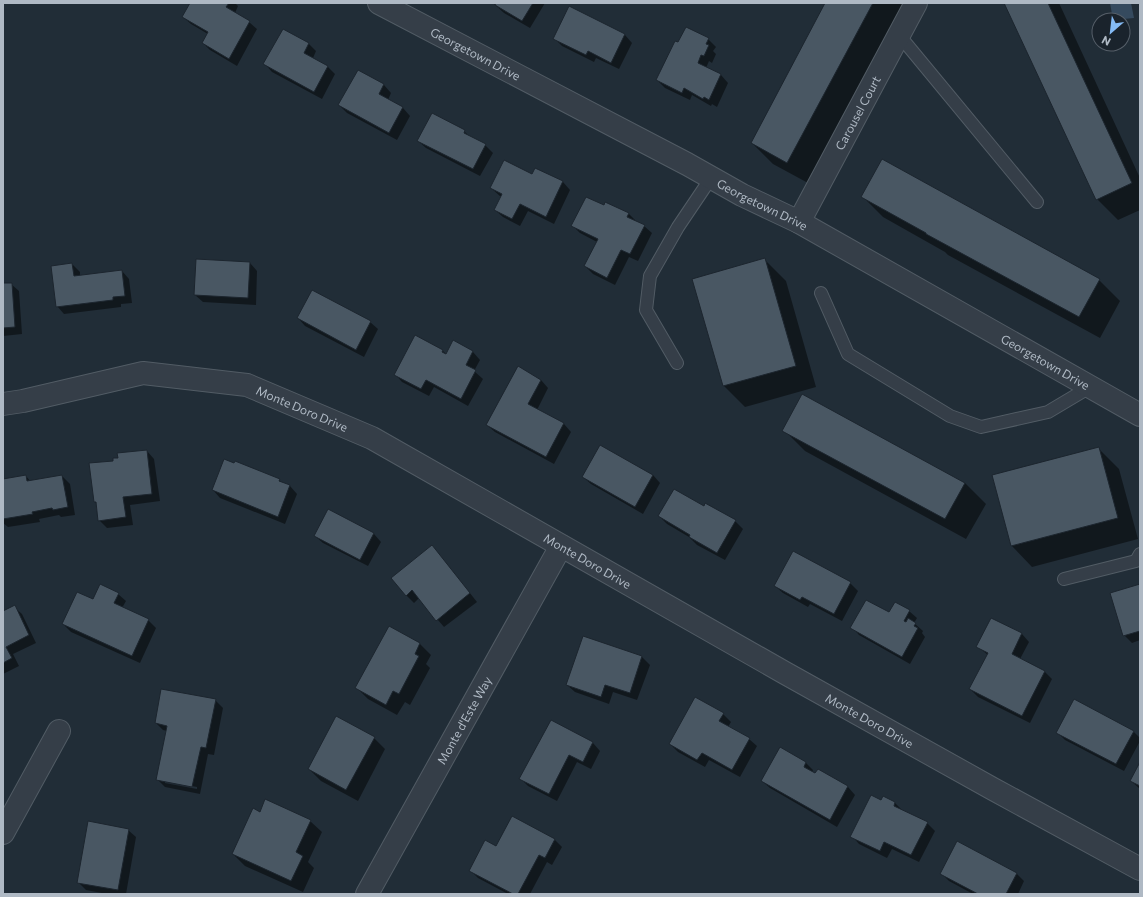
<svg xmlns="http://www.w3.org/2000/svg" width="1143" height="897" font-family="Commissioner,sans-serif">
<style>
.water{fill:#354a5e}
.shadow{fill:#0007;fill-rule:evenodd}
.building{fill:#495763;stroke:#1c252e}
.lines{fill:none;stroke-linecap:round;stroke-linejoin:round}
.service-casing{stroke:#525c65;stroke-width:14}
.minor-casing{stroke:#525c65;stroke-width:24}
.service{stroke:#353e48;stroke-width:12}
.minor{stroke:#353e48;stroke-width:22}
.labels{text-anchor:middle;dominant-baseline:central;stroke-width:3;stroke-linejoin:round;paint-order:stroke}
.street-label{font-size:12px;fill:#afb9c4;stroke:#1a232c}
</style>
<rect width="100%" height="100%" fill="#212d37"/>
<path class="water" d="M1110,3H1131L1134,18L1113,20Z"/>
<path class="shadow" d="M191,3H235L238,6L235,13L249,22L257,29L237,66L210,50L203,43L208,34L191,24L183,17Z
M493,3H545L530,28L504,13Z
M826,3H905L808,183L773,164L752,143Z
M1005,3H1059L1140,178V210L1118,220L1097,199Z
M569,8L625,35L632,43L619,69L596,58L594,62L562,46L554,38Z
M283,30L309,44L316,51L313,58L328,67L335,74L322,99L272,72L265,64Z
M708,39L716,47L713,51L716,54L712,63L709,61L706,68L721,75L728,83L717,107L712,104L711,106L692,95L690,100L665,88L657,80L679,44Z
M358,71L384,85L391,93L388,100L403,108L410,116L397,140L347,113L339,105Z
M464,131L471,138L485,145L493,153L480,176L426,148L418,141Z
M536,169L563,182L570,190L554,224L528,211L520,226L503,217L495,210L501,197L491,188L532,176Z
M862,196L1099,280L1120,301L1100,338L948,255L945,252L883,217Z
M606,203L629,214L637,222L644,226L652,233L638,261L629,257L615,285L593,274L585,266L597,242L580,233L573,226L604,207Z
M765,260L786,281L816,387L745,407L724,386Z
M250,263L257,271L256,305L203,302L195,295Z
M72,264L80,272V276L122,271L129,279L132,303L121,304V307L64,314L57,306Z
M3,284H11L19,291L22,334L3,336Z
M298,318L370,322L378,329L364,357L305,326Z
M416,336L443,351L447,355L454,342L473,352L480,360L474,371L483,379L468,406L434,387L429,396L402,382L395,374Z
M518,368L541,380L548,388L537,410L564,424L571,432L554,464L495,432L487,425Z
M784,430L965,483L986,504L966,539L805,451Z
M601,446L653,475L660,483L643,514L591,484L583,477Z
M1098,448L1119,469L1138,539L1032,567L1011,545Z
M147,451L154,459L160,501L130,505L133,525L107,528L99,520L97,504L95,502L90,464L114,461Z
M26,476L31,482L62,476L70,484L75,515L61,517L59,515L39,519L40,522L8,527L3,523V480Z
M279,480L284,484L290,486L297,494L285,524L220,498L213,490Z
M706,504L735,521L743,529L725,560L697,545L689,537L667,524L659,516L704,507Z
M328,511L374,534L381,542L368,566L323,543L315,536Z
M432,546L439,554L477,602L444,627L419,598L414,603L406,595Z
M850,583L858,591L842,621L810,604L808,607L783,593L775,586Z
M1140,585V640L1132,643L1124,635Z
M118,594L126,601L122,608L148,620L156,628L140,663L71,632L63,624L93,601Z
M14,607L22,614L36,643L13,654L19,666L3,674V612Z
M909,611L917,618L914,623L923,631L922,633L925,637L910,664L859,635L852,627L889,614Z
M991,619L1022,634L1029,642L1020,659L1045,672L1052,679L1030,723L978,697L970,689L988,655L977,646Z
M583,637L642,657L650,665L637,700L613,692L609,704L575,692L567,685Z
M420,644L431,655L426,664L430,668L410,705L405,702L397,715L368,699L357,688Z
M215,700L223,708L214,755L208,754L200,794L165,787L158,780L167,731L163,730L156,723ZM165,781L197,787V789L165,783Z
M723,714L731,722L728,727L749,739L757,746L740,777L709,760L705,767L678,752L670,744Z
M551,721L593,743L600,751L591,769L577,762L557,801L528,786L520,778Z
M1133,731L1140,738V741L1124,771L1065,740L1057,732Z
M374,738L385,749L358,801L321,781L309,769Z
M806,763L813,770L812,772L816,774L818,771L848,787L855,795L837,827L770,788L762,781Z
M1140,764V789L1131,781Z
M882,801L895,803L903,811L927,823L935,831L919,862L892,849L887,858L859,844L852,836Z
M260,813L310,821L322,832L308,862L314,868L303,892L245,866L233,854Z
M128,830L136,837L126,894H107L86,890L78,882Z
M554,839L562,847L552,865L547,862L530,894H508L478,878L470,870L497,847Z
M957,842L1017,874L1024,881L1018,894H973L949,881L941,873Z"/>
<path class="building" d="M190,3H229L226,7L250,21L229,59L202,43L208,32L182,17Z
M496,3H533L522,21L495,5Z
M825,3H873L787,163L751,143Z
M1004,3H1048L1132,183L1096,200Z
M569,6L625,34L611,63L588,51L586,55L553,39Z
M686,27L709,38L706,44L709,45L704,56L701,55L698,63L721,74L709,100L704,97L703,99L684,88L682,93L656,80L675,41L678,42Z
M283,29L309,43L304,53L328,66L314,92L263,64Z
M358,70L384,84L379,94L403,107L389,133L338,105Z
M432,113L465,130L464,133L486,144L473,169L417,141Z
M882,159L1100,279L1079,317L926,234V233L861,197Z
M504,160L532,174L535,168L563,181L546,217L520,204L512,219L494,210L502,194L490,188Z
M586,197L604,205L605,202L629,213L627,217L645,225L630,254L621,250L607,278L584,266L598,239L571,226Z
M765,258L796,366L723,386L692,279Z
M196,259L250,262L248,298L194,295Z
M72,263L74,276L122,270L125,296L113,297V300L56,307L51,266Z
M3,283H12L15,327L3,328Z
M312,290L371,321L356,350L297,318Z
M415,335L443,350L442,352L446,354L453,340L473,351L466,365L476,370L461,399L426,380L421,389L394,375Z
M518,366L541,380L528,404L564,423L546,457L486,425Z
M802,394L965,483L945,519L782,431Z
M600,445L653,475L635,507L582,477Z
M1099,447L1118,518L1011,546L992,475Z
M147,450L152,494L123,497L126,517L98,521L96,502H94L89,463L113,461V458H118L117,453Z
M224,459L234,463L235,461L280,479L279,481L290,485L278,517L212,490Z
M26,475L27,481L62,475L68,507L53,510L52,508L32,512L33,514L3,519V479Z
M674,489L704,506L705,503L736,520L717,553L689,537L690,535L658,516Z
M328,509L374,533L360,560L314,536Z
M432,545L470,593L436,621L412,590L406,596L391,578Z
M793,551L851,582L834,614L802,597L800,600L774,586Z
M100,584L119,593L114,603L149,619L132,656L62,624L77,592L93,599Z
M1140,584V631L1123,636L1110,593Z
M866,600L889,612L895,602L910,610L904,621L906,622L908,618L916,623L914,626L918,628L902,657L850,628Z
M15,605L29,635L6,647L12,658L3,663V611Z
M991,618L1022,633L1012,654L1045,671L1022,716L969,689L988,653L976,647Z
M389,626L420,643L415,654L419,656L399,694L393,691L386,705L355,688Z
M583,636L642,656L630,693L605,685L601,697L566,685Z
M161,689L216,699L206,748L201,747L192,787L156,780L167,726L155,723Z
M695,697L724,713L719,721L750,738L732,770L702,753L697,760L669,744Z
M1074,699L1134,731L1116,764L1056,733Z
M336,716L375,737L346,790L308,769Z
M551,720L593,742L583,762L569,755L549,794L519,779Z
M780,747L806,762L804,767L815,773L818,769L848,786L830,820L761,781Z
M1140,762V786L1130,781Z
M871,795L881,800L883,796L895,802L894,806L928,822L911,855L884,842L880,851L850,837Z
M265,799L311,820L296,852L303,856L291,881L232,854L253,808L260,812Z
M512,816L555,839L545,858L539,855L518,894H513L469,871L485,840L496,846Z
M88,821L129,829L118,890L77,883Z
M957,841L1017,873L1006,894H978L940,874Z"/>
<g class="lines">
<defs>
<path id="service" d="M899,35L1037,202
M821,293L848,354L950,416L981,427L1048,412L1090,387
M677,363L646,310L650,276L678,227L711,178
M1064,579L1136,561L1140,554"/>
<g id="minor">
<path id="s1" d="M379,3L687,164L742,195L799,222L1140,415"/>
<path id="s2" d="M799,222L916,3"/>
<path id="s3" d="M3,404L23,401L143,373L247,385L372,438L785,673L993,789L1140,869"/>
<path d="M3,833L59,731"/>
<path id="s4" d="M367,894L561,546"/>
</g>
</defs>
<use href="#service" class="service-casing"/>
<use href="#minor" class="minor-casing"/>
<use href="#service" class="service"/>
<use href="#minor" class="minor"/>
</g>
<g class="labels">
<g class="street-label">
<text stroke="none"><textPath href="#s1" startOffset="109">Georgetown Drive</textPath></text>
<text stroke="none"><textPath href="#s2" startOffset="124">Carousel Court</textPath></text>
<text stroke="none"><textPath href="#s1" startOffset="433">Georgetown Drive</textPath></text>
<text stroke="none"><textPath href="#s1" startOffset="757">Georgetown Drive</textPath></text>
<text stroke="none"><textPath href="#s3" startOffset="308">Monte Doro Drive</textPath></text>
<text stroke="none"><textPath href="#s3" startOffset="632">Monte Doro Drive</textPath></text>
<text stroke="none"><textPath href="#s4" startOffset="199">Monte d'Este Way</textPath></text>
<text stroke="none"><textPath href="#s3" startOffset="956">Monte Doro Drive</textPath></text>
</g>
</g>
<rect width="1143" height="897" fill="none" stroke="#afb9c4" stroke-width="8"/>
<g transform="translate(1111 32) rotate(208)"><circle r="19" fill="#1a232c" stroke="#565f69"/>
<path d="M0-3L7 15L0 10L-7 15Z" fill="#84baf4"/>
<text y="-6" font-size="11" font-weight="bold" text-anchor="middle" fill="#afb9c4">N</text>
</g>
</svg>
